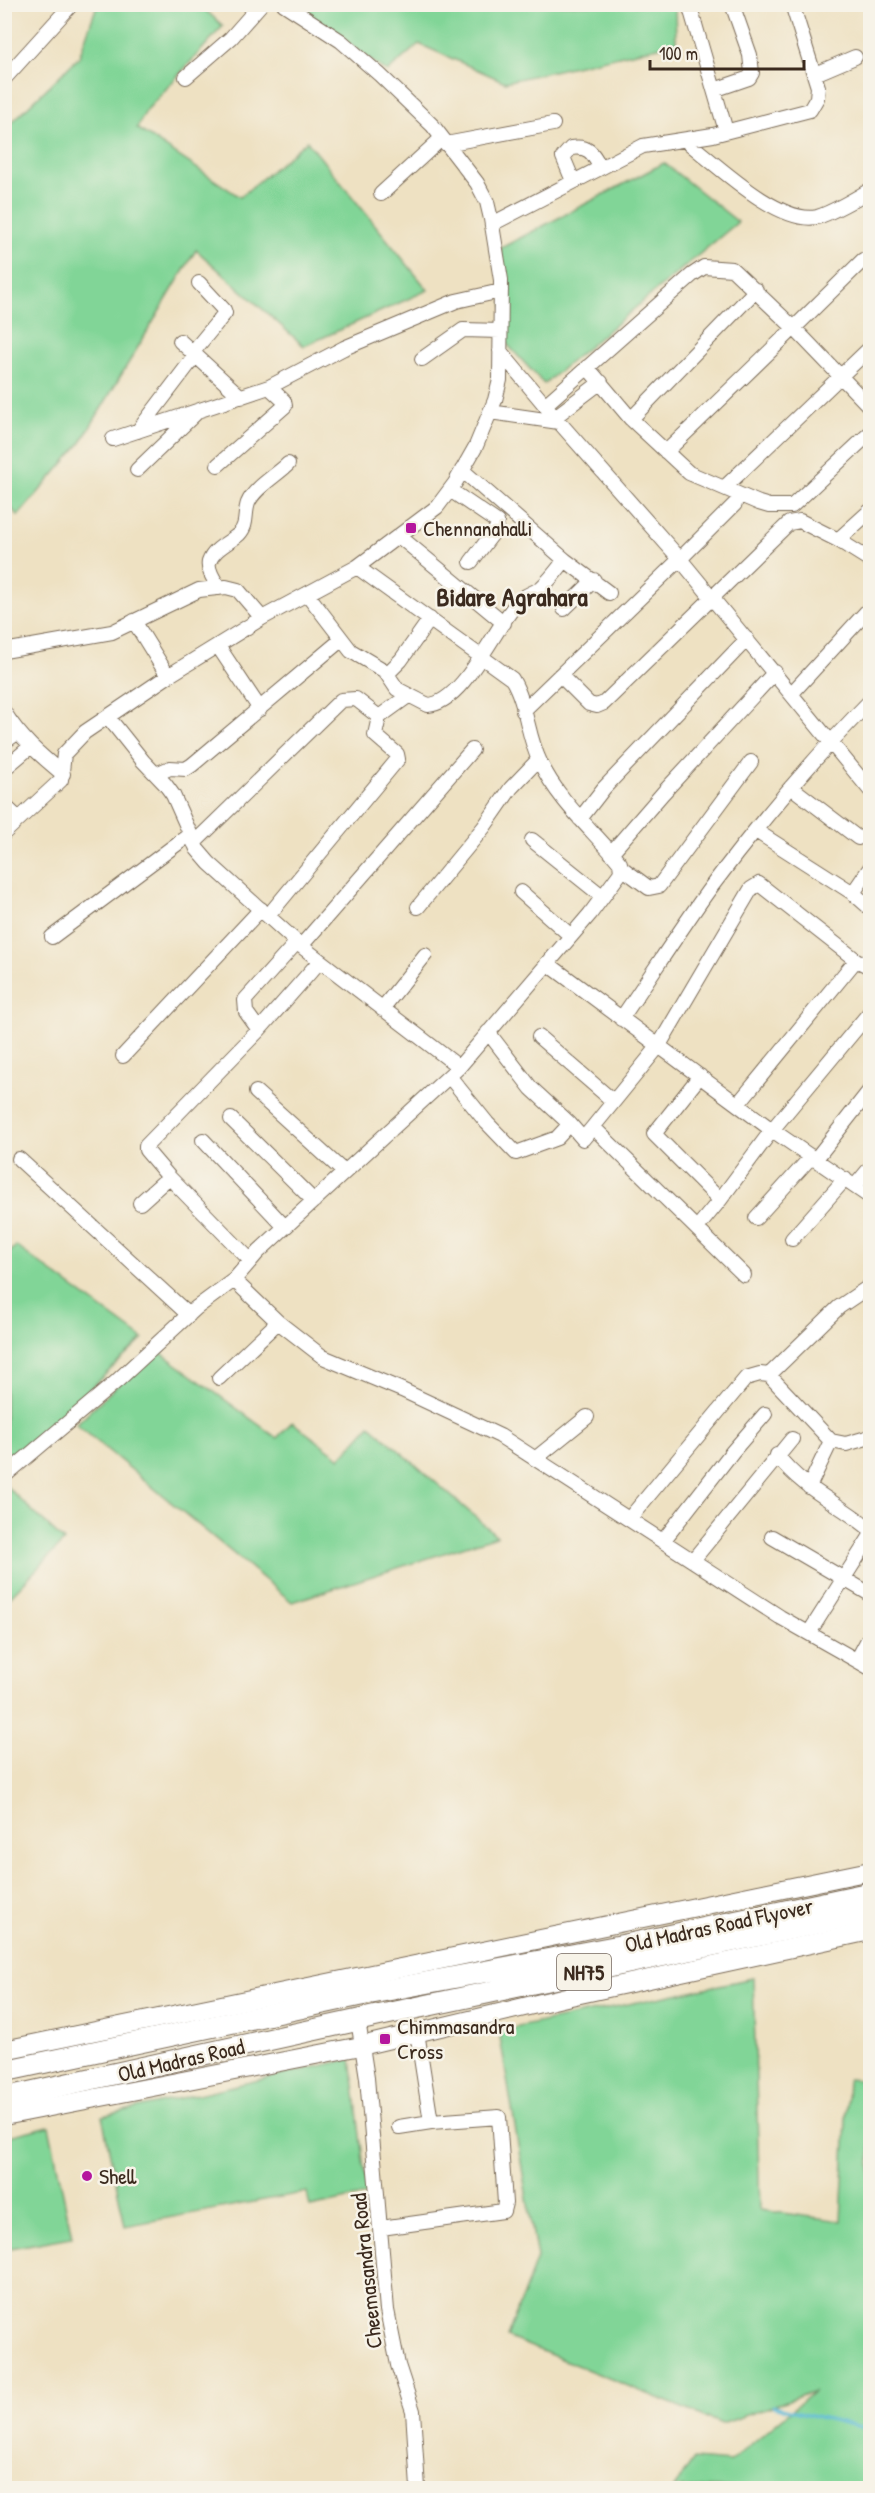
<svg xmlns="http://www.w3.org/2000/svg" width="875" height="2493" font-family="'Patrick Hand',sans-serif">
<style>
.green{fill:#81d597;stroke:#5e805a;stroke-width:1.5}
.lines{fill:none;stroke-linecap:round;stroke-linejoin:round}
.stream{stroke:#5bbad9;stroke-width:3}
.minor-casing{stroke:#7a6a57;stroke-width:16}
.major-casing{stroke:#7a6a57;stroke-width:20}
.highway-casing{stroke:#7a6a57;stroke-width:23}
.minor{stroke:#fff;stroke-width:14}
.major{stroke:#fff;stroke-width:18}
.highway{stroke:#fff;stroke-width:21}
.poi-dot{fill:#b5179e;stroke:#f7f3e8;stroke-width:2}
.labels{text-anchor:middle;dominant-baseline:central;stroke-width:5;stroke-linejoin:round;paint-order:stroke}
.shield{fill:#f7f3e8;stroke:#73665b;stroke-width:1.5}
.shield-label{font-size:21px;font-weight:bold;fill:#3b2a1e}
.poi-label{font-size:22px;fill:#3b2a1e;stroke:#f7f3e8;text-anchor:start}
.street-label{font-size:22px;fill:#3b2a1e;stroke:#f7f3e8}
.quarter-label{font-size:26px;font-weight:bold;fill:#3b2a1e;stroke:#f7f3e8}
</style>
<rect width="100%" height="100%" fill="#f7f3e8"/>
<filter id="ink" filterUnits="userSpaceOnUse"><feTurbulence type="fractalNoise" baseFrequency=".0167" numOctaves="2"/><feDisplacementMap in="SourceGraphic" scale="12" xChannelSelector="R" yChannelSelector="G"/><feConvolveMatrix kernelMatrix="1 2 1 2 8 2 1 2 1" color-interpolation-filters="sRGB"/></filter>
<filter id="wash" filterUnits="userSpaceOnUse"><feTurbulence type="fractalNoise" baseFrequency=".008" numOctaves="4" result="noise"/><feDisplacementMap in="SourceGraphic" scale="24" xChannelSelector="R" yChannelSelector="G"/><feGaussianBlur stdDeviation="1.35" result="paint"/><feColorMatrix in="noise" values="0 0 0 0 0 0 0 0 0 0 0 0 0 0 0 0 0 1.4 0 .05"/><feComposite in="paint" operator="in"/></filter>
<g filter="url(#wash)">
<rect width="100%" height="100%" fill="#eee1c2"/>
<path class="green" d="M97,5H200L223,26L146,111L137,128L240,197L307,141L428,290L304,346L196,250L80,444L18,516L5,501V129L79,57Z
M296,5H675L676,43L505,82L419,44L387,72Z
M664,163L738,222L544,384L505,342L501,248Z
M16,1246L143,1339L46,1430L5,1459V1257Z
M156,1349L277,1438L292,1422L340,1458L370,1425L497,1536L292,1602L76,1424Z
M5,1485L64,1541L5,1602L4,1485Z
M753,1978L760,2210L841,2221L848,2079L870,2081V2488H674L694,2459L730,2462L814,2391L722,2424L507,2337L537,2258L499,2031Z
M351,2059L367,2195L310,2207L307,2192L125,2226L102,2116Z
M49,2126L72,2237L5,2249V2137Z"/>
<g class="lines">
<path class="stream" d="M773,2406L870,2429"/>
</g>
</g>
<g filter="url(#ink)">
<g class="lines">
<defs>
<path id="minor" d="M689,4L726,131
M815,74L855,57
M186,77L231,38L261,4
M4,79L72,4
M714,90L749,78L752,73L750,55L732,4
M685,140C715,163 778,225 817,217C829,214 859,197 870,190
M446,144L553,124
M573,181L563,157L571,148C588,145 593,153 600,167
M381,194L442,138
M492,224L643,146L713,135L810,110L817,98L818,87L792,4
M180,341L241,397
M500,351L559,422L680,559L735,504
M192,353L225,313L224,310L199,283
M422,359L463,330L500,331
M587,367L631,419L689,473L759,503L769,506H792L870,433
M545,405L692,275L704,267L732,269L794,328L863,260
M490,412L559,422
M555,417L601,382
M631,419L756,290
M138,431L195,356
M113,439L269,387L344,348L456,301L501,291
M666,452L794,328L870,407
M218,465L285,406L284,401L269,387
M137,470L196,413
M462,470L565,560
M724,488L870,348
M450,490L497,522L496,529L471,562
M400,537L504,623
M838,540L870,560
M219,588C215,581 207,570 209,562C214,548 229,543 239,534C248,525 244,514 248,503C254,488 277,475 288,464
M308,595L351,651L385,671L397,689L428,705C464,703 495,626 518,602C524,595 534,593 541,588C550,580 558,569 565,560L609,593
M564,609L594,580
M134,621L168,676
M218,646L260,709
M4,651L112,632L199,590L226,587L238,590L262,618
M387,674L401,660L430,619
M560,675L589,704L597,706L604,703L789,523L800,521L838,540L870,511
M792,693L870,608
M523,711L680,559L870,790
M4,712C20,738 40,755 63,774
M108,717L143,761L165,784L173,795L197,849L209,863L301,946L459,1067
M379,717L408,696
M4,742L17,733
M4,769L30,747
M156,774L170,768L186,769L192,765L341,640
M791,787L858,838
M4,805L19,819
M580,819L604,788L747,639
M756,831L853,893L870,908
M4,833L61,780L64,754L85,732L168,676L262,618L357,567L437,507L455,483L476,446L495,400L500,380L501,280L491,219L487,202L477,183L433,126L380,75L341,41L284,4
M532,840L602,896
M194,843L341,700L356,699L379,717L375,735L397,754L398,759L268,916
M611,853L663,793L775,672
M622,868L649,888L659,886L751,762
M521,892L571,936
M853,893L870,868
M418,907L484,827L511,788L538,760
M52,937L189,835
M301,946L472,750
M547,963L772,1130L870,1197
M382,1009L425,955
M621,1019C650,977 678,933 708,891C758,824 812,760 870,701
M259,1030L246,1012L245,1000L297,942
M488,1032L531,1088L570,1124
M539,1037L613,1101
M123,1056L261,909
M449,1076L487,1123L516,1153L557,1138L570,1124L583,1139L593,1127
M700,1076L654,1134L720,1200
M256,1092L344,1172
M738,1104L856,960
M231,1119L314,1201
M203,1140L285,1227
M19,1159L189,1315
M815,1160L870,1090
M855,1186L870,1168
M140,1203L169,1177
M756,1218L811,1157
M697,1228L720,1200L772,1130L870,1012
M792,1239L845,1179
M250,1260L169,1177L146,1150V1146L259,1030L320,961
M744,1275L593,1127L658,1047L751,889L759,884L856,960L870,967
M234,1280L278,1322L323,1357L402,1390L500,1436L780,1617L870,1668
M769,1375L831,1441L846,1444L870,1437
M219,1378L278,1322
M777,1455C802,1489 839,1503 870,1529
M535,1459L587,1417
M4,1474L8,1473L117,1381L196,1308L234,1280L258,1252L459,1067L590,914L621,872L620,863C593,830 559,802 540,762C527,736 527,704 512,679L357,567
M809,1487L831,1441
M629,1519L746,1378L760,1374L769,1375L839,1307L870,1286
M772,1537L870,1594
M663,1541L733,1451L765,1414
M693,1560L792,1439
M809,1633L870,1537
M857,1660L870,1636
M358,2020L367,2078L387,2310L398,2365L413,2411L418,2488
M399,2127L431,2122
M381,2228L503,2211L505,2203L499,2117L431,2122L417,2032"/>
<path id="major" d="M4,2050L870,1871
M4,2116L361,2046L566,1997L870,1931"/>
<path id="highway" d="M4,2071L356,1996L630,1944L870,1893
M4,2098L377,2016L870,1912"/>
</defs>
<use href="#minor" class="minor-casing"/>
<use href="#major" class="major-casing"/>
<use href="#highway" class="highway-casing"/>
<use href="#minor" class="minor"/>
<use href="#major" class="major"/>
<use href="#highway" class="highway"/>
</g>
</g>
<g class="poi-dot">
<rect x="405" y="522" width="12" height="12" rx="3"/>
<rect x="379" y="2033" width="12" height="12" rx="3"/>
<circle cx="87" cy="2176" r="6"/>
</g>
<g class="labels">
<rect class="shield" x="557" y="1954" width="54" height="36" rx="4.5"/>
<g class="shield-label">
<text x="584" y="1972">NH75</text>
</g>
<g class="poi-label">
<text x="423" y="528">Chennanahalli</text>
<text x="397" y="2026">Chimmasandra<tspan x="397" dy="25">Cross</tspan></text>
<text x="99" y="2176">Shell</text>
</g>
<g class="street-label">
<text transform="translate(719 1925) rotate(-12)">Old Madras Road Flyover</text>
<text transform="translate(181 2060) rotate(-13)">Old Madras Road</text>
<text transform="translate(366 2271) rotate(-96)">Cheemasandra Road</text>
</g>
<g class="quarter-label">
<text x="512" y="596">Bidare Agrahara</text>
</g>
</g>
<rect width="875" height="2493" fill="none" stroke="#f7f3e8" stroke-width="24"/>
<path d="M650 60v9h154v-9" fill="none" stroke="#3b2a1e" stroke-width="3"/>
<text x="659" y="60" font-size="18" fill="#3b2a1e" stroke="#f7f3e8" stroke-width="4.5" paint-order="stroke">100 m</text>
</svg>
